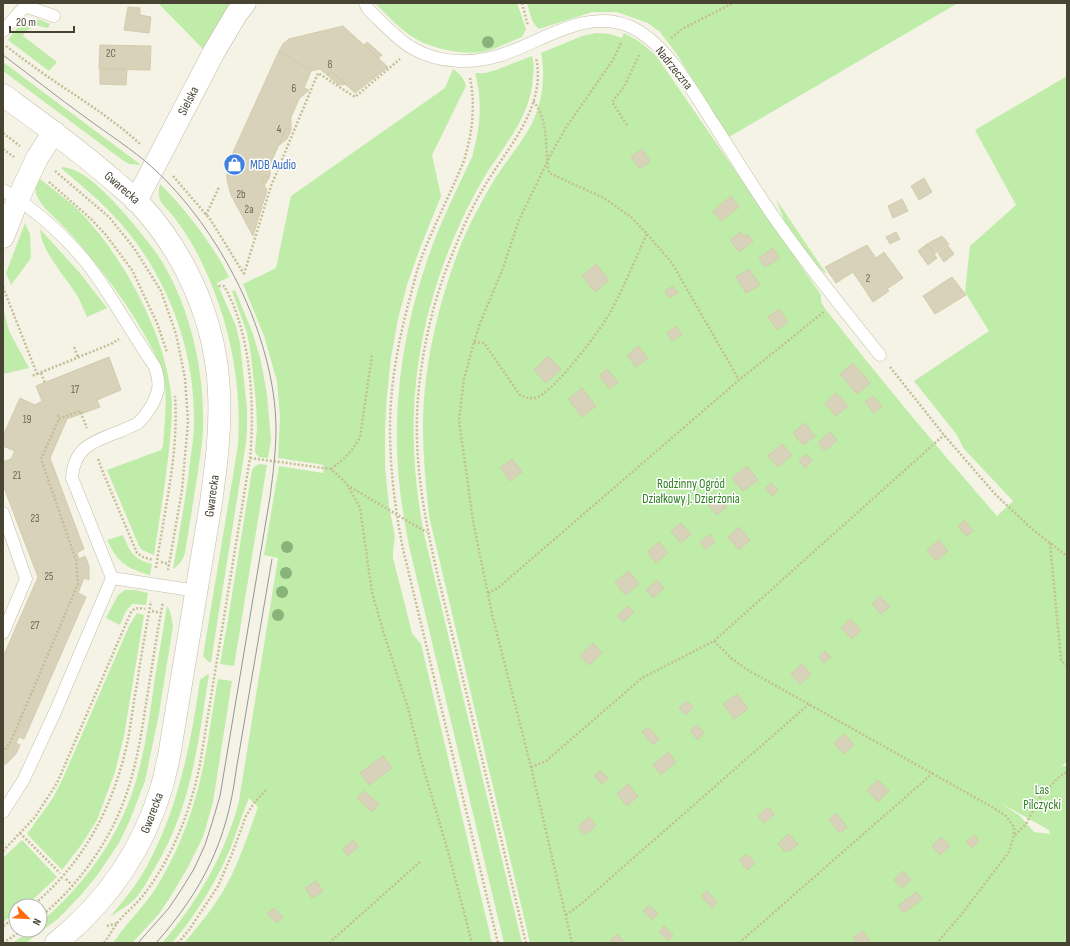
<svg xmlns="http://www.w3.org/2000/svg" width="1070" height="946" font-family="'Sofia Sans Condensed',sans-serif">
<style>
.green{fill:#bfeda9;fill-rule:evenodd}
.building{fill:#d7d2b9;stroke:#d3ccac}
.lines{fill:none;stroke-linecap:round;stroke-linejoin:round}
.service-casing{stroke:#c1bea7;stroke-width:13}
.minor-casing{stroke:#c1bea7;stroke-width:23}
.path{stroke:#c4be96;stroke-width:2.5;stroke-dasharray:2 2;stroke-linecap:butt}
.service{stroke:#fff;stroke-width:12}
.minor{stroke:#fff;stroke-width:22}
.tram{stroke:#969696;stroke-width:1}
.tree{fill:#88b379}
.labels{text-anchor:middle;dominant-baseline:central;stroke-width:3;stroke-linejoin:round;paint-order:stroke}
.number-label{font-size:11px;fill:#6c6855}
.street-label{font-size:13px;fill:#484434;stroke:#fff}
.shop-label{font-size:13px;fill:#366cbe;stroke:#fff;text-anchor:start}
.park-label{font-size:13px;fill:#2f7f21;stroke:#fff}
</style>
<rect width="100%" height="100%" fill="#f4f3e5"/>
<path class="green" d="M158,3H233L204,50Z
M375,3H517L526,29L522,37C509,42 495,50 482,52C460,55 429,48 411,36C398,27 387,15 375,3Z
M527,3H958L729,137L676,53L660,32L648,23L617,12H592L539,29C531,23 530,12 527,3Z
M33,19L41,20L50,24L48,28L35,25L25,32L23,36L57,62L49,71L8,40L19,25Z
M596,33L610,34L622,38L624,33C637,39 647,47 657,57L821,295V302L826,310C881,380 938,449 997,516L1013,501L964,449L957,435L914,381L989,331L965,292L970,246L1016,205L975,130L1067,76V761L1062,766H1067V943H530L429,516C426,486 423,457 423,428C423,365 439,300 462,242C470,223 485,195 496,177C507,160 520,145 530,127C542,105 546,77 541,53L582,36ZM1002,804L1049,830L1050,834L1034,832L1020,816Z
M532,56C534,62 534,70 533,77C531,114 508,141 488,171C480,184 472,199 465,213C415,318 402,420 424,534L522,943H504L409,546C402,509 396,471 397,434C397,373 409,312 429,255C441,221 457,189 472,157C480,129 483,101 475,73H485L496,70Z
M3,62L129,156L141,165L129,164L121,159L3,71Z
M453,69C460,74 464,78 466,86L432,155L441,196L420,248L407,285L398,319L391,358L387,395L385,431V468L389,506L395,537L393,551V558L412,633L421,644L492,943H184C199,925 216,905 227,884C240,860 249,832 258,807L249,798C242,814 237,831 231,847C216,882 197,914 172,943H162C198,902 225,854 239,801L278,558L264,555L279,466L323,473L324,465L278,458L280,418L277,381L264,336L243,284L276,268L291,196L445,88Z
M63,167C85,169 111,198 125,214C136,227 147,240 157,254C187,298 203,362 203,415C204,436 200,457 197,478C193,503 189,528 185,553C183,560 179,565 173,569C179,534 186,498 190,462C192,448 194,434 194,420C195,345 163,265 110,212C95,196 78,183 61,168Z
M39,178C52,189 67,199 79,211C124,256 169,340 172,405C172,423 170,441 168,459C164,491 159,523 154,555L142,550L139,546L107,470L161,450L163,446C164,429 169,385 162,370C145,328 111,281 81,246C74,237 66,229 58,221C50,213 42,207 37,196C34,191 37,183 39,178Z
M160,184C183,206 215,247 229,277L217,283L236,326L240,343L247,409V429L246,443L211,662H209L203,656L238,445C242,380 229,318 200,259C193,244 183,229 173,216C169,211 164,206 161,202C158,196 158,190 160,184Z
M776,199L821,266L827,274L816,267L787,228Z
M25,223L30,234L31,258L11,285L6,273Z
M40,229L79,272L107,308L87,317C84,310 81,303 78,297C67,278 41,252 40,229Z
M235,290L253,334L261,361L267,395L271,440L268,458L259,457L256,454L255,451L257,428L256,403L251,355L247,333L232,291Z
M3,308L9,331L29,368L3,374Z
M260,464L267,465L234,666L220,664L228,620L252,470L255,466Z
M123,535C130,552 133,559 152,564L150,575C126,568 118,563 107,540Z
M125,590H135L148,593L146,605L132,604L126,611L120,625L106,618L118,595Z
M167,606L170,611L173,626L159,714L145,781L130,820L119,843L96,877L80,896L59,918L26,943H12L32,930H40V923C71,896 97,866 116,830C141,784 147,734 154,684C158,658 163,632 167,606Z
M137,613L144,615L124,736L115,772L97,820L82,844L62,870L27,834L53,798L63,778L129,626Z
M208,674L209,675C198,744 191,810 153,871C148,880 142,891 135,899C128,906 118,911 110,917C124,900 139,882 149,862C179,805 191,743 200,680Z
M218,679L232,681L213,802L203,837L188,867L174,891L159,914L132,943H113C127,922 146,905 159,883C179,849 194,810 202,772C209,741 212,710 218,679Z
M22,840L57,877L26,906H16V913L3,922V858Z"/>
<path class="building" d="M128,7L140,8V15L151,17L149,33L124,30Z
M343,26L388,67L355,93L331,71L327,75L320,69L311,71L279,51L283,44L289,39Z
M367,42L382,55L378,58L364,45Z
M100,45L151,46L150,70L99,69Z
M279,51L311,71L304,88L309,90L299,99L291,117V130L286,128L270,165V176L269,178L265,175L262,182L267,190L253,236L231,195L227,180V168L234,150Z
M100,69H127L126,85L100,84Z
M331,71L346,84L339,85L327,75Z
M286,128L291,130L287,139L278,146Z
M642,149L650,161L640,169L631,157Z
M265,175L269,178L264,186L262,182Z
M924,178L932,192L919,200L911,186Z
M731,196L739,207L721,221L713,211Z
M902,199L908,211L893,218L888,206Z
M741,232L744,237L747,234L753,241L739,252L730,240Z
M896,232L900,239L890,244L886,237Z
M942,236L949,244L934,254L927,244Z
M927,244L937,258L928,265L918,251Z
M867,245L876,258L884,252L903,278L887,289L889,291L873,302L853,272L836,283L825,267Z
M948,246L954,254L944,262L938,253Z
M773,248L780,258L765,267L759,258Z
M596,264L609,280L595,292L582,276Z
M749,269L760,285L746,293L736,277Z
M952,277L966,295L935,314L923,296Z
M673,286L678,293L669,298L665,291Z
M779,309L788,322L777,330L768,317Z
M676,326L682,334L672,341L667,333Z
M638,346L648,358L636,367L627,355Z
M548,356L561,369L546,383L534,370Z
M109,357L121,390L97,400L100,407L67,419L50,458L84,549L77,553L79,559L85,556L89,566V580L84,578L78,593L86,597L24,739L19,737L16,743L20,745L16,754L6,764H3V657L38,577L3,485V462L11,459L15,451L3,446V436L20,398L35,405L42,401L36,386Z
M853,363L870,383L857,394L840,374Z
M607,369L618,382L610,389L599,376Z
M582,388L596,406L582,417L568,399Z
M836,393L848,406L836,416L825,403Z
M873,396L882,406L874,413L865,402Z
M805,423L815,436L803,445L793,433Z
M830,432L837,440L825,451L818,443Z
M782,444L792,455L778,467L768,456Z
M806,454L812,461L805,468L799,461Z
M512,459L522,472L510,481L500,468Z
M747,466L758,480L743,491L732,478Z
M771,483L778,490L773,496L765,489Z
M717,494L727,506L717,515L707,503Z
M965,520L973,531L966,536L958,526Z
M681,523L691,534L681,543L671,531Z
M739,527L750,540L739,550L728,537Z
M710,534L715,542L706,549L700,542Z
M939,540L948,551L936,561L927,550Z
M659,542L668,553L656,563L647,552Z
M629,571L639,584L625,595L615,582Z
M657,580L664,588L653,598L646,590Z
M880,596L890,607L881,614L872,604Z
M628,606L634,612L623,622L617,616Z
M850,619L861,630L852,639L841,628Z
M593,643L602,653L589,665L580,656Z
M825,651L831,657L824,663L819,657Z
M802,664L811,674L800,684L791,674Z
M737,694L748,709L734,719L723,704Z
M687,701L693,707L686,715L679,708Z
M697,725L704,733L698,740L690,731Z
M648,727L659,739L653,745L642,732Z
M845,734L854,745L843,754L834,743Z
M668,752L676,762L661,775L653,765Z
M383,756L392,768L369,785L360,773Z
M600,770L608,778L602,784L594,776Z
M878,780L889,791L878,802L867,790Z
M628,784L638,796L627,806L617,794Z
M364,791L379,804L372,812L357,798Z
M768,807L775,814L764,823L758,816Z
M836,813L847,827L840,833L829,820Z
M589,817L596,825L585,835L578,827Z
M789,834L798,844L790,851L788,850L785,852L778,843Z
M974,835L979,841L972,848L966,842Z
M941,837L950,846L940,855L932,846Z
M353,840L359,846L348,856L343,849Z
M747,854L755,863L747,870L739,860Z
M903,871L911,880L902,888L894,880Z
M316,881L323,891L312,898L305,888Z
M707,891L717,902L712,908L701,896Z
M916,892L922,899L904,913L898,906Z
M649,905L658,914L652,920L643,911Z
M274,908L283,917L277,923L267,914Z
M664,926L673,935L668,941L659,932Z
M862,931L870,940L866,943H857L853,938Z
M617,934L625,942L624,943H612L610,941Z"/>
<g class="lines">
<defs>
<path id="service" d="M365,3L368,9C382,22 396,39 412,48C440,64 472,64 501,55C542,42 585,8 629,26C667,43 693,92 715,126C737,160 757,194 781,227C812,271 846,313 880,355
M3,31L25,6L54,16
M3,190C37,210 72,242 95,274C116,304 134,336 155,367C160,383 160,390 152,405C148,411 145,417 139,422C135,426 128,427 123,430C96,441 74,445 72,478L112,578
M3,513L26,579L3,633
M3,812L24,779L56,710L112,578L197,591"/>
<g id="minor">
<path id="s1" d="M3,95C40,122 78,149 113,180C121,187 130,194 138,202C186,253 216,322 219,392C221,430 216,466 211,503L170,750C168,762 165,774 162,786C143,850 108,901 56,943"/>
<path id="s2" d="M136,201L215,50L237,13L245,3"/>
<path d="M3,237L18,199L37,158L54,132"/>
</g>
</defs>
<use href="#service" class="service-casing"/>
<use href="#minor" class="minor-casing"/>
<path class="path" d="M522,3L528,26
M671,38L682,29L733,3
M6,46C19,56 31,65 44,74C77,97 111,117 141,145
M470,78C475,102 473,129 466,153C464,163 458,174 454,184C443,208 431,233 421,259C417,270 414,282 411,294C399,337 390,383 390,428C390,469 395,509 403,549L498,943
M627,125L612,102L624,87L640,53
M3,133L20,146
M3,149L14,157
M55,171L109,217L134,248L161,291L176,334L185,378L188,422L182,490L168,570
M173,176L210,219L244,274
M49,182L91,219L106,235L132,270L157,323L167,352
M206,215L219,187
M647,234L672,263L739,380
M244,274L271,186L318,73L355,97L400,59
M3,287L37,374L32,376
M474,342L484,343L520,395C525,397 529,399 535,398C553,394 603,327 612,309C625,285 635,259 647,234L631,217L604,198L549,173C544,150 550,120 533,101
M74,347L78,357
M890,367L944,435L995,494L1032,529L1067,556
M41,373L45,383
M37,374L111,344L119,339
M58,415L59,419L80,411L87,428
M250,458L331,469L347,484L360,508L372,592L384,634L408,708L421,760L449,855L472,943
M98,459L102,470L137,553L143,557L153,560
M331,469C343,460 353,451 360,437L372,355
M347,485L421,529L427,532
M1050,543L1061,660L1067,666
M161,562L169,564
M156,568C164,511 179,454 175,396
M488,593L491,592L499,587L739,380L825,311
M152,611L161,613
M714,641L731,658L746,669L992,807L1006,816L1014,827V835L1009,852L960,916L937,943
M3,753L11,741L78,584L76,560L41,459L59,419
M531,767L546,761L642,678L714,641L944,435
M20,833L60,873
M1015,835L1026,824L1041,796L1060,776L1067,772
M3,851L35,817L57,783L131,612C135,607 139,608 145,609
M66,879L72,885
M32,906C82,865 113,808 127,744C131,725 133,704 137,684C141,656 146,629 151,601
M566,915L581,904L809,704
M40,917C74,890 105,848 121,808C134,777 140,743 145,710C151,674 156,638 163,602
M3,926L16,917
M107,926L118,923
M3,943L23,930
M104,943C109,936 113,929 118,922C126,912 137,904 145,893C173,856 191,809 200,764L250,458C255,406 251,332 224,286H217
M178,943L189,930L218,886L232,854L246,816L254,803L267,789
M329,943L421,861
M526,943C503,847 480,750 457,654C437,570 411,485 418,398C422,348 434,296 454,250C462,229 472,207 484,187C507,148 547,107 536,58
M572,943L531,767L492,614L473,521L459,420L464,379L474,342L480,323L502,271L519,220L552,152L567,126L613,60L622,41
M739,943L933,773"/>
<use href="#service" class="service"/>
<use href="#minor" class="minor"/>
<path class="tram" d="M3,55C30,75 57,97 85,117C108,134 132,149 153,168C220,229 275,336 276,428C276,451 273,474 270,497L220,796L212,823L205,845L194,869L181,890L169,908L138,943
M156,943C203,890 227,841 236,771L272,559"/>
</g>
<g class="tree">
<circle cx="488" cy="42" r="6"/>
<circle cx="287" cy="547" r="6"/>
<circle cx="286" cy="573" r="6"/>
<circle cx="282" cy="592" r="6"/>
<circle cx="278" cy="615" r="6"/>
</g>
<defs>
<symbol id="shop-disc" viewBox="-11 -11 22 22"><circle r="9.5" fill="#3f7fe0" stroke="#fff"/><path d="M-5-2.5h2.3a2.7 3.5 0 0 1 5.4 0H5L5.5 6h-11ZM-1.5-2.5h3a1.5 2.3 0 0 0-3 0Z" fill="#fff"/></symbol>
</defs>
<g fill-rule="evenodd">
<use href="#shop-disc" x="222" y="152" width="25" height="25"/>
</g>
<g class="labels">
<g class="number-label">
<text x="111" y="53">2C</text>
<text x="330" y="64">8</text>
<text x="294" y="88">6</text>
<text x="279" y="129">4</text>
<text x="241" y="194">2b</text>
<text x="249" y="209">2a</text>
<text x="868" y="278">2</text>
<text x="75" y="389">17</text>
<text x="27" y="419">19</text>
<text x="17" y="475">21</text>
<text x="35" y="518">23</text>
<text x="49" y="576">25</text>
<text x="35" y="625">27</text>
</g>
<g class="street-label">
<text transform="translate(674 68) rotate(51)">Nadrzeczna</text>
<text stroke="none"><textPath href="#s2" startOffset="113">Sielska</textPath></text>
<text stroke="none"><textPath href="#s1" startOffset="151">Gwarecka</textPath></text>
<text transform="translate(212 496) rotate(-82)">Gwarecka</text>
<text transform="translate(152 813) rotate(-69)">Gwarecka</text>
</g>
<g class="shop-label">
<text x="250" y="165">MDB Audio</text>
</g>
<g class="park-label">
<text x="691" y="484">Rodzinny Ogród<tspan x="691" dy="15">Działkowy J. Dzierżonia</tspan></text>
<text x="1042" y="790">Las<tspan x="1042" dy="15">Pilczycki</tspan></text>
</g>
</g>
<rect width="1070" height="946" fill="none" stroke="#484434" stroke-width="8"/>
<g transform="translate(28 918) rotate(114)"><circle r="19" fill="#ffffff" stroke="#b6b4ae"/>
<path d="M0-3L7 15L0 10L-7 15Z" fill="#ff6b11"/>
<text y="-6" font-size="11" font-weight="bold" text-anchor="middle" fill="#484434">N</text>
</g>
<path d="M10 26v6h64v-6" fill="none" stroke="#484434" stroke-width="2"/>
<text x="16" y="26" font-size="12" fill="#484434" stroke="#ffffff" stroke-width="3" paint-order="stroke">20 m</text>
</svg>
